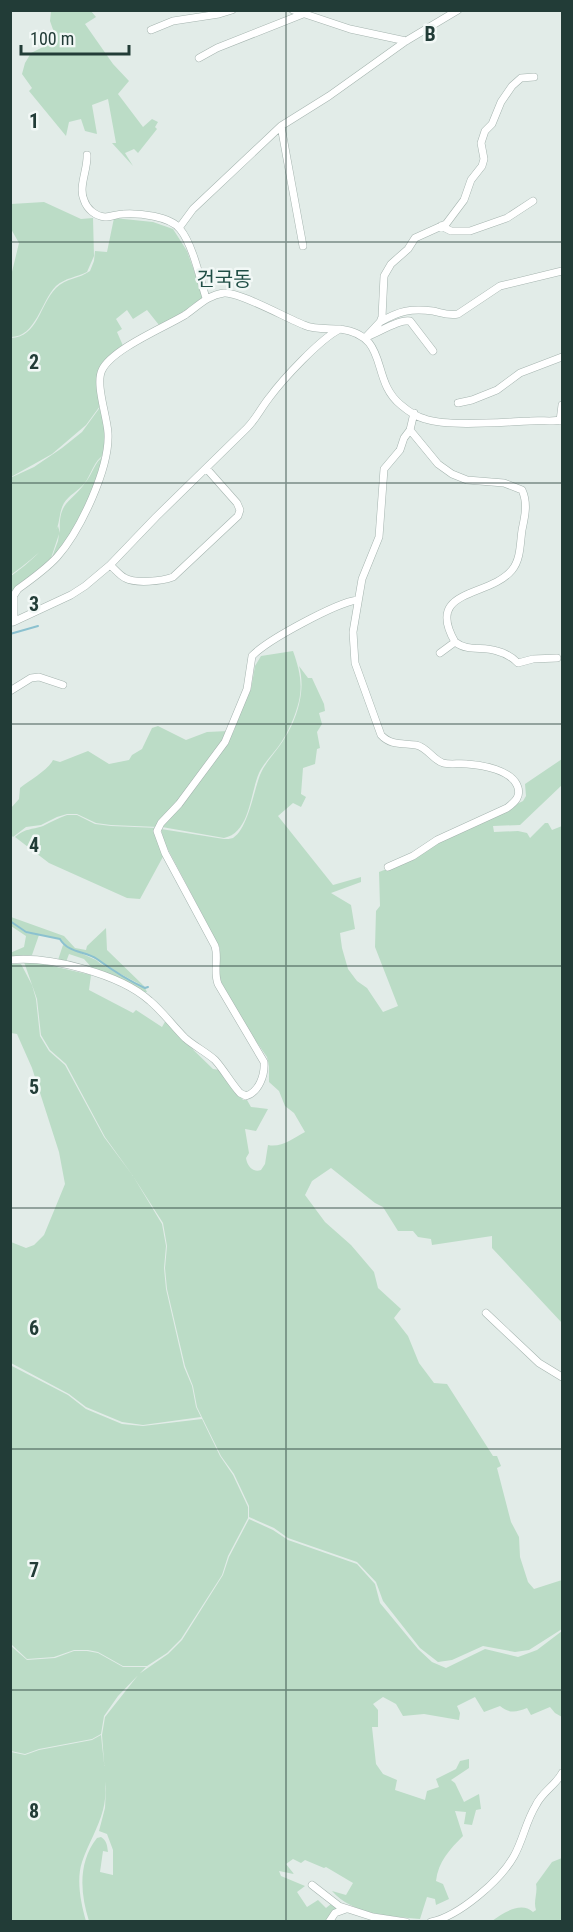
<svg xmlns="http://www.w3.org/2000/svg" width="573" height="1932" font-family="'Roboto Condensed','Noto Sans KR',sans-serif">
<style>
.green{fill:#bbdcc6}
.lines{fill:none;stroke-linecap:round;stroke-linejoin:round}
.stream{stroke:#8bc1cf;stroke-width:2}
.minor-casing{stroke:#a5b4af;stroke-width:8}
.minor{stroke:#fff;stroke-width:7}
.grid{fill:none;stroke:#223c37;stroke-width:1.5;stroke-opacity:0.55}
.labels{text-anchor:middle;dominant-baseline:central;stroke-width:5;stroke-linejoin:round;paint-order:stroke}
.quarter-label{font-size:20px;fill:#1f4e45;stroke:#f2f8f6}
.grid-label{font-size:20px;text-anchor:middle;font-weight:bold;fill:#223c37;stroke:#f2f8f6;stroke-width:5;stroke-linejoin:round;paint-order:stroke}
</style>
<rect width="100%" height="100%" fill="#e2ece8"/>
<path class="green" d="M51,11H91L96,17L85,24L113,64L129,81L118,94L143,127L152,119L158,122L155,127L157,129L138,153L134,149L125,153L133,166L112,143H116L108,99L92,105L97,134L85,131L81,119L69,122L66,136L29,91L32,88L22,74L25,63L31,53L51,43L56,38L50,21Z
M44,202L81,219L93,218L94,256L87,272C77,277 65,278 56,286C41,301 36,337 11,337V276L19,243L11,229V204Z
M114,218L153,222L173,229L187,251L204,299L183,314L159,325L147,310L133,319L127,310L116,319L122,329L117,332L124,348L103,366L100,406L86,425L52,454L11,477V338C38,337 40,304 56,288C66,278 79,279 90,271L94,261L95,251L107,252Z
M101,406L106,434L105,454C93,461 92,474 84,484C78,491 69,495 64,503C60,510 60,517 58,525C50,547 28,562 11,575L10,478L34,467L62,448L82,432Z
M105,455L98,480L67,544L51,560L58,541L59,534L50,561L13,593L11,599V576C30,562 47,548 58,526L60,533C58,501 70,504 85,483C93,474 94,462 105,455Z
M293,651C299,668 303,683 299,701C295,717 288,733 278,747C272,755 264,763 259,773C250,794 250,833 224,838L162,827L223,749L234,731L240,711L251,689L255,666L261,656Z
M299,666L308,678H312L324,704L325,711L319,713L322,724L317,732L320,748L317,749L315,764L303,768L301,794L306,797L301,807L293,803L278,816L333,885L361,877V882L331,893L351,905L355,929L340,933L342,948L348,969L357,981L367,988L383,1012L398,1006L375,947L376,911L380,906L379,872L400,864L445,839L523,801L526,796L525,784L562,759V785L520,825L493,826L494,832L518,831L527,833L530,838L545,823H548L552,830L562,826V1323L492,1248V1236L432,1245L431,1239L418,1237L413,1231H398L383,1207L375,1203L331,1168L312,1181L305,1195L325,1222L351,1245L374,1272L378,1288L401,1309L394,1318L408,1336L419,1363L434,1383L447,1384L493,1456H497L501,1466L497,1468L511,1522L519,1537L520,1557L528,1582L534,1589L562,1580V1629L529,1650L515,1652L483,1646L452,1660L438,1662L420,1648L383,1601L376,1582L357,1562L288,1538L274,1528L249,1517V1506L234,1474L221,1456L197,1407L193,1386L185,1366L167,1289L165,1268L167,1246L163,1223L133,1176L105,1137L66,1064L50,1050L41,1035L37,999L24,962H35L91,975L89,990L133,1013L136,1010L162,1027L166,1020L175,1032L213,1069L220,1070L243,1100H247L251,1107L268,1109L256,1131L245,1129L249,1153L246,1158C247,1165 252,1173 261,1170L265,1164L268,1145C281,1148 294,1138 305,1132L294,1113L285,1106L279,1091L269,1082V1066L267,1057L249,1031L220,980V948L164,842L161,829L224,839C227,839 230,839 233,838C248,829 254,790 260,775C264,765 272,756 278,748C295,726 307,693 299,666Z
M158,726L186,740L207,732L228,731L224,742L158,827L111,825L96,823L77,814H67L57,817L41,825L26,827L13,837L11,835V808L19,799L20,788C30,780 48,770 53,760L60,762L88,751L109,764L129,760L132,755L142,749L152,728Z
M67,815H77L95,824L111,826L158,828L165,853L140,899L127,898L49,863L15,837C26,828 31,830 43,826C51,822 58,818 67,815Z
M11,917L64,936L75,948L86,950L87,946L106,928L107,950L145,987L102,964C90,951 70,954 61,939L26,932L11,921Z
M11,922L26,933L39,935L32,955L11,957L10,953L24,947L26,936L11,926Z
M63,945L96,960L101,964L145,988L147,992H138L118,982L113,975L93,969L84,959L69,954L66,962L58,960Z
M11,964H21L32,985L36,999L40,1036L49,1051L65,1065L104,1137L133,1176L162,1224L166,1246L164,1268L166,1289L184,1367L192,1386L196,1407L201,1417L143,1425L122,1422L86,1407L69,1394L11,1363V1242L26,1248L34,1245L44,1235L65,1184L59,1152L32,1068L17,1034L11,1033Z
M10,1365L68,1395L86,1409L122,1424L143,1426L202,1419L220,1456L233,1475L248,1507V1518L228,1556L222,1575L181,1639L167,1653L147,1666H123L98,1652L88,1650H74L54,1657L27,1659L11,1644Z
M249,1519L273,1530L288,1540L357,1564L375,1584L380,1603L418,1649L432,1662L446,1668L485,1649L518,1657L537,1650L562,1631V1717L555,1713L550,1707L531,1715L527,1708C516,1712 510,1714 500,1706L484,1712L475,1697L457,1706L460,1713L459,1720L424,1714L403,1716L396,1704L383,1697L373,1704L378,1710V1727H372L376,1764L383,1774L397,1780L395,1790L425,1800L427,1791L439,1787L436,1779L456,1769L460,1761L469,1759V1768L451,1780L455,1783L464,1802L479,1794L481,1809L476,1810L472,1825L464,1824L466,1812L455,1811L463,1836C450,1849 438,1862 436,1881L443,1884L449,1899L436,1905L435,1899L427,1897L420,1919C390,1916 353,1915 332,1891L346,1895L353,1883L326,1867L324,1868L305,1860L301,1863L293,1859L286,1864L294,1874L279,1871L281,1876L305,1886L297,1892L307,1907L318,1900L326,1908L331,1904L337,1909L327,1921H89C80,1893 78,1862 97,1838L101,1837C107,1841 107,1845 108,1852L103,1851L100,1872L113,1875V1850L107,1834L99,1831L105,1808L106,1788L102,1735L105,1717L139,1674L168,1654L182,1640L223,1575L229,1557Z
M11,1646L27,1660L55,1658L74,1651H87L98,1653L123,1667H146L118,1696L104,1716L101,1734L92,1739L39,1749L25,1754L11,1751Z
M101,1735C103,1759 109,1787 103,1810C98,1829 88,1844 82,1862C76,1880 81,1904 86,1921H11V1752L25,1755L39,1750L92,1740Z
M562,1858V1921H492C503,1913 521,1901 533,1912L536,1910C533,1901 538,1893 536,1884L552,1862Z"/>
<g class="lines">
<path class="stream" d="M10,634L38,626
M10,921L26,932L60,939C68,953 85,951 97,959C112,970 127,980 145,988L148,987"/>
<defs>
<path id="minor" d="M293,10L350,29L406,41
M151,30L173,21L219,14L232,10
M199,58L217,48L303,14
M87,155C88,169 78,187 84,200C87,209 95,216 105,217C111,217 117,214 123,214C139,213 170,216 180,229C193,245 200,279 206,298
M441,226L451,231H470L507,218L533,201
M179,228L193,209L281,126
M303,246L281,126L329,96L406,41L458,10
M380,322C399,311 411,308 433,311C442,313 449,316 458,314L500,286L562,271
M433,351L410,321C399,319 378,333 366,337L380,322L382,317L384,276L391,264L408,249L415,238L446,224L464,200L471,180L482,166L484,159L481,143L485,131L492,124L501,102L512,86L521,78L534,77
M458,403L472,400L497,390L520,373L562,357
M414,413L410,430L438,464L452,474L467,480L504,483L522,490C528,503 525,516 522,530C520,543 521,559 512,570C489,598 424,588 455,642C468,652 483,646 497,651C506,653 512,657 518,663L533,659L557,658
M560,421L562,405
M206,468L237,503L240,510L238,516L173,577C162,581 136,584 125,578C119,575 115,569 110,565L156,517L247,428C256,419 261,408 269,398C283,379 320,339 340,329C391,336 369,379 401,405C408,411 417,417 425,419C449,427 504,422 530,421C541,420 552,422 562,420
M14,621V595L18,589C32,579 46,569 57,557C80,531 110,468 108,433C107,416 95,384 102,370C112,349 165,327 185,315C198,306 208,295 224,293C238,291 288,319 304,325C315,330 329,328 340,329
M13,622L71,595L85,586L110,565
M440,653L455,642
M10,691L31,678L39,677L63,685
M388,867L413,856L437,840L507,808C515,802 522,796 517,785C510,770 483,765 467,764C459,763 450,765 443,763C433,760 427,747 416,745C403,743 391,746 381,735L355,663L353,632L362,579L379,537L384,469L400,450L404,438L410,430
M10,960C50,956 120,974 150,1001C163,1012 173,1026 185,1038C194,1046 206,1052 215,1060C224,1070 231,1083 240,1093L246,1096C259,1092 265,1075 264,1062L218,984C213,971 219,959 215,946L165,853L157,831L161,823L179,804L225,742L247,689L252,656C267,640 336,603 357,600
M486,1313L539,1363L562,1377
M312,1885L339,1906L373,1917L406,1922
M329,1922L335,1913L346,1909
M431,1922C459,1916 500,1881 514,1856C523,1840 526,1821 536,1805C542,1792 556,1785 562,1773"/>
</defs>
<use href="#minor" class="minor-casing"/>
<use href="#minor" class="minor"/>
</g>
<path class="grid" d="M286,10V1922M10,242H562M10,483H562M10,724H562M10,966H562M10,1208H562M10,1449H562M10,1690H562"/>
<g class="labels">
<g class="quarter-label">
<text x="224" y="279">건국동</text>
</g>
</g>
<g class="grid-label">
<text x="430" y="41">B</text>
<text x="34" y="128">1</text>
<text x="34" y="369">2</text>
<text x="34" y="611">3</text>
<text x="34" y="852">4</text>
<text x="34" y="1094">5</text>
<text x="34" y="1335">6</text>
<text x="34" y="1577">7</text>
<text x="34" y="1818">8</text>
</g>
<rect width="573" height="1932" fill="none" stroke="#223c37" stroke-width="24"/>
<path d="M21 45v9h108v-9" fill="none" stroke="#223c37" stroke-width="3"/>
<text x="30" y="45" font-size="18" fill="#223c37" stroke="#f2f8f6" stroke-width="4.5" paint-order="stroke">100 m</text>
</svg>
